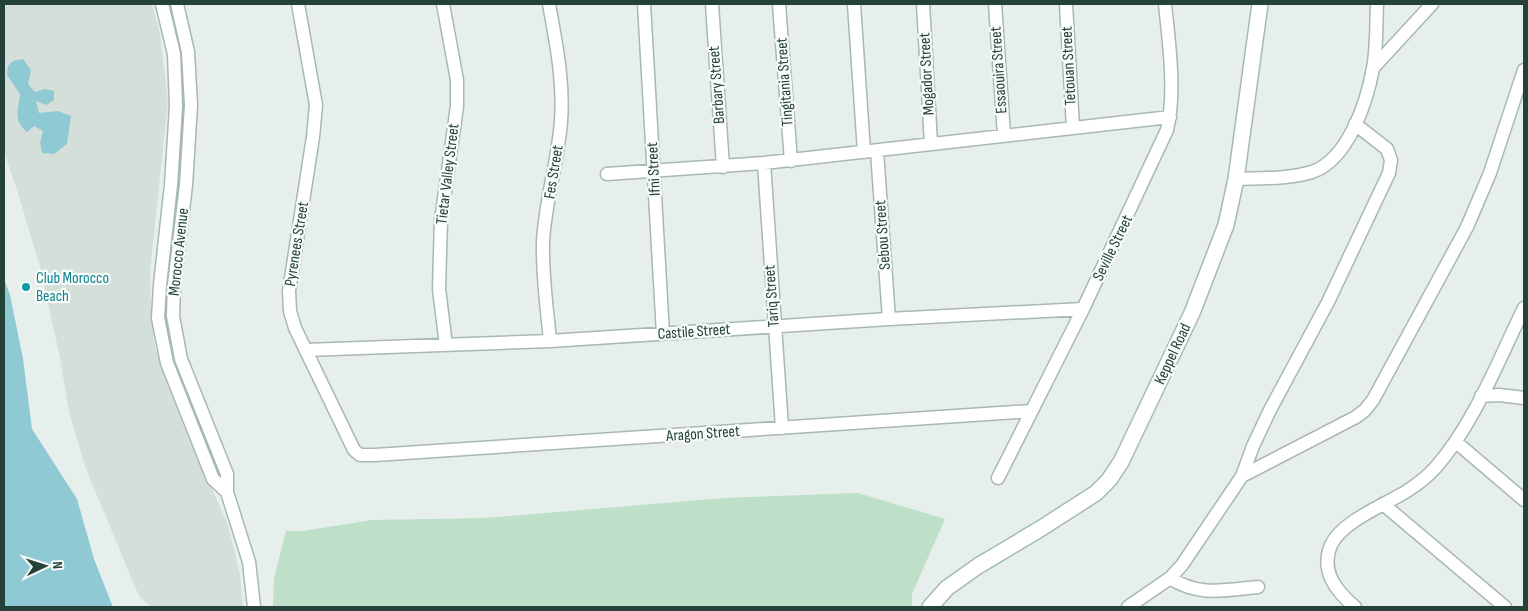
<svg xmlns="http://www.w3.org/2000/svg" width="1528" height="611" font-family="'Sofia Sans Condensed',sans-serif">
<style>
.built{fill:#d4dfda}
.green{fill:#bfe0c8}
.water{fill:#8ec9d4}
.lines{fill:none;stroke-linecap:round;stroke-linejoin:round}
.street-casing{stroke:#a8b8b2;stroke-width:15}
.secondary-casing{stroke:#a4bbb3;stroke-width:18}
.street{stroke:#fff;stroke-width:12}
.secondary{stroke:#fff;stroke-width:15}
.culture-dot{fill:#0f9aa8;stroke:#f7fbf9;stroke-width:2}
.labels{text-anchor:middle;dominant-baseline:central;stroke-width:4.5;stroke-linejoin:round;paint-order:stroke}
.street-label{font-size:16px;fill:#24423a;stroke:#f7fbf9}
.culture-label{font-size:16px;fill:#0d838f;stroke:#f7fbf9;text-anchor:start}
</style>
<rect width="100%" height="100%" fill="#e6efeb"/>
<path class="built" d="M4,4H152L160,34L168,102L150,271L151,314L155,347L181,419L228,525L240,574L243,607H151L139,596L86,469L69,412L59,353L40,267L18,193L4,152Z"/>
<path class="green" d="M858,493L945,519L912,594V607H273L274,578L286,531H304L371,520L486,518L724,498Z"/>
<path class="water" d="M23,59L31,70L28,84L35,92L45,89L54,91V100L46,105L36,101L39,113L58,111L71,116L67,144L54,154L42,153L40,143L43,131L34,126L27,132C13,120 18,111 20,94L7,75L8,66L13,61Z
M4,279L10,295L23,359L32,429L77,499L94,559L113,607H4Z"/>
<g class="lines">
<defs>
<path id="street" d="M162,4L174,54L176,106L171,185L160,285L158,318L167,363L213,479L227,492L249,562L254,607
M177,4L188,52L191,105L186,185L174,285L173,316L181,359L227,474V492
M298,4L316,105L313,137L289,291L290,311L295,328L354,450L360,455H375L1031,411
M443,4L457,80V106L441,220L439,289L446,345
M549,4C556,43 564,81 561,121C558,162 545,201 543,242C542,275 547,308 550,341
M644,4L663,334
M712,4L723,167
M779,4L791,161
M854,4L864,152
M923,4L931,144
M995,4L1004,135
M1066,4L1073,128
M1374,67L1432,4
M877,151L889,319
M764,163L782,428
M607,174L764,163L1170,117
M1236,179C1259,178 1290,179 1312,172C1348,160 1367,102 1373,68C1377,48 1376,25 1377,4
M306,350L550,341L889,319L1083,309
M1481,396L1499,395L1524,398
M1456,442L1524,500
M1242,476L1356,417L1365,410L1373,400L1467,227L1490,173L1524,70
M998,478L1083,309L1167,130C1176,92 1169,43 1165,4
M1383,504L1505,607
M1170,578C1199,597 1225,590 1258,587
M1128,607L1170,578L1182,565L1242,476L1253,446L1270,410L1328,302L1389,173L1391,160L1387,149L1355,124
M1355,607C1336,591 1320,571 1331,545C1342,521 1385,505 1407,491C1418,484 1428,476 1436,467C1474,424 1499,359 1524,308"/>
<path id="secondary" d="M930,607L947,588L978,566L1040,529L1096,493L1109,480L1121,462L1192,313L1226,225L1236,179L1260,4"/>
</defs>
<use href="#street" class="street-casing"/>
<use href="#secondary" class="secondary-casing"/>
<use href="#street" class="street"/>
<use href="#secondary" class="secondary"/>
</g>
<circle class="culture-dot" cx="26" cy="287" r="5"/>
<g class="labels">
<g class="street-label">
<text transform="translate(1069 66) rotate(-93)">Tetouan Street</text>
<text transform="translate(999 70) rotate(-94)">Essaouira Street</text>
<text transform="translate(927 74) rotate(-93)">Mogador Street</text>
<text transform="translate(785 82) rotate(-94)">Tingitania Street</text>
<text transform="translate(717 85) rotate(-94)">Barbary Street</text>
<text transform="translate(654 169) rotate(-93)">Ifni Street</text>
<text transform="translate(554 172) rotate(-81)">Fes Street</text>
<text transform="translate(448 174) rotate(-83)">Tietar Valley Street</text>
<text transform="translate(883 235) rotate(-94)">Sebou Street</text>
<text transform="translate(297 244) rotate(-81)">Pyrenees Street</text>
<text transform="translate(1113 248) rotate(-64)">Seville Street</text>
<text transform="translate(179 252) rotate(-84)">Morocco Avenue</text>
<text transform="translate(772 296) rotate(-94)">Tariq Street</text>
<text transform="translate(694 332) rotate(-4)">Castile Street</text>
<text transform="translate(1173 354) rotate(-65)">Keppel Road</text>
<text transform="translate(703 434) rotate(-4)">Aragon Street</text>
</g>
<g class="culture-label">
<text x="36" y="278">Club Morocco<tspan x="36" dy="18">Beach</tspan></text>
</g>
</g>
<rect width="1528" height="611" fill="none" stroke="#24423a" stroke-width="10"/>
<g transform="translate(45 566) rotate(86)" stroke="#f7fbf9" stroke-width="4" paint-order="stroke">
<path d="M0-4L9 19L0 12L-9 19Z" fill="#24423a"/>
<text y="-8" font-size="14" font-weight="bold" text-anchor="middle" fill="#24423a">N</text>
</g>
</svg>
